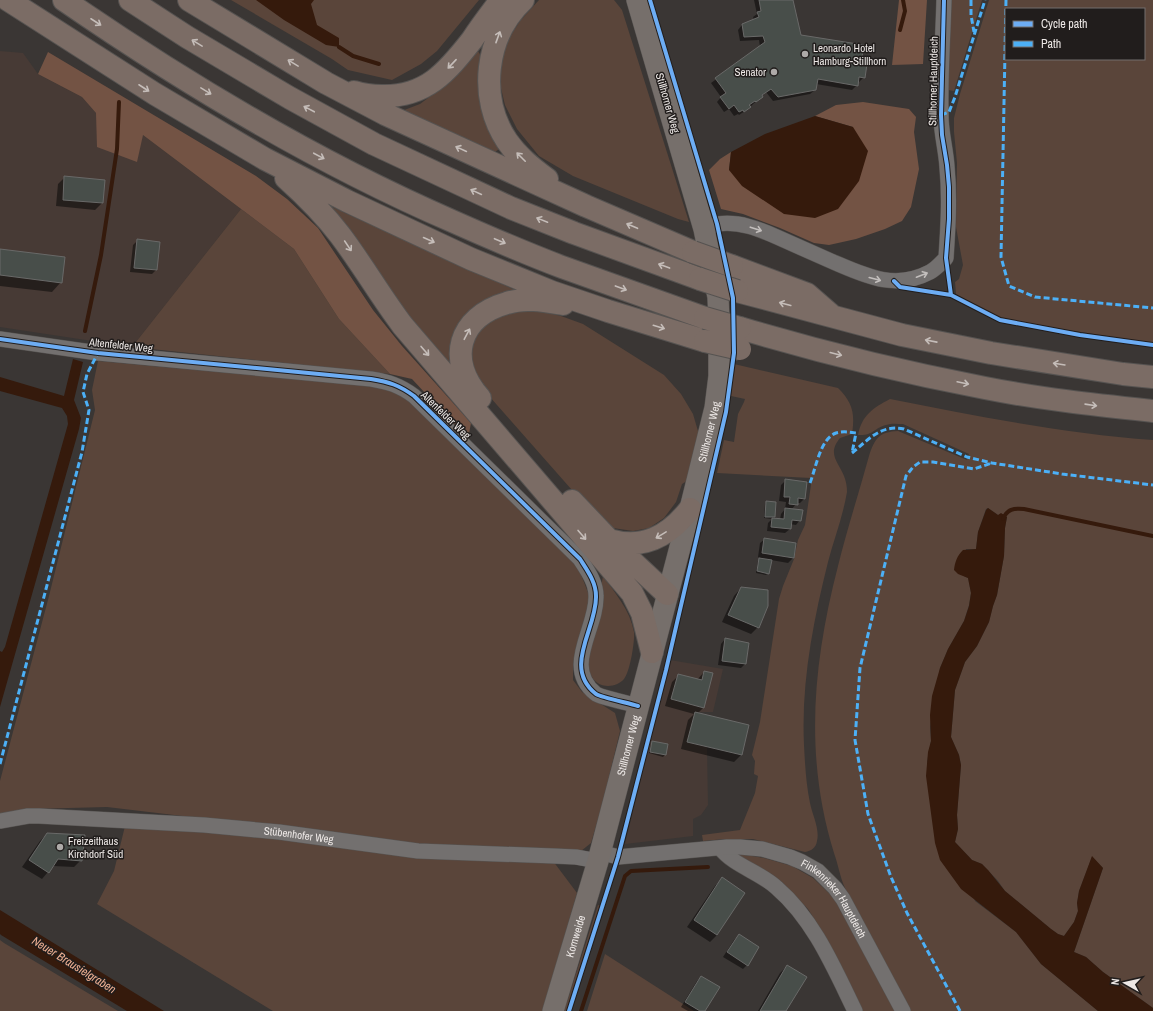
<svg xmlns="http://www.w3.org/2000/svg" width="1153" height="1011" font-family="'Archivo Narrow',sans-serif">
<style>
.built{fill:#473a35}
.green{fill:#5a453a;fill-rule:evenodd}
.forest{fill:#735344}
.water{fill:#351a0c}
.shadow{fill:#0007}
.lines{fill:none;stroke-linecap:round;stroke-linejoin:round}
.stream{stroke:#351a0c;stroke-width:4}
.building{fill:#484e4a;stroke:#696968}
.street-casing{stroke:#565351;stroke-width:16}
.secondary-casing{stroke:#565351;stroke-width:22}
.highway-casing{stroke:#565351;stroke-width:24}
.street{stroke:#73706f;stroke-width:15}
.secondary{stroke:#766f6b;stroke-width:21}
.highway{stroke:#7b6c65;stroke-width:22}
.highway-bridge-casing{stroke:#565351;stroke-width:24;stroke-linecap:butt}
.highway-bridge{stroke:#7b6c65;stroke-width:22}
.quiet{stroke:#4cb0f7;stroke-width:3;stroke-dasharray:6 3;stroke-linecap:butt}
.cycleway-casing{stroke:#211d1c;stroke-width:6}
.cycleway{stroke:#6dadf4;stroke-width:4}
.oneway{stroke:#c5bdb9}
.oneway2{stroke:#c2bebc}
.poi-dot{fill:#aeaaa8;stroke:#211d1c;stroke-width:1.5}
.labels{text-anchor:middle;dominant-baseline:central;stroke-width:3;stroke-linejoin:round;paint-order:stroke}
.poi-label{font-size:11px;fill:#ede8e6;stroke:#211d1c;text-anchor:start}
.street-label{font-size:11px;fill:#ede8e6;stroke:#211d1c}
.water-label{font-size:12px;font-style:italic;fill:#efb093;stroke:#211d1c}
</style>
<rect width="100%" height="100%" fill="#3a3634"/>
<path class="built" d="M0,51L23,53L38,74L82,97L96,113L143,135L241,209L132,347L0,327Z
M670,660L723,669L713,712H695L687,742L707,747L708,805L701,815L693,819V836L625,844Z"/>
<path class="green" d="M231,0H479L437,51L421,64L392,80L348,70L332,59Z
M539,0H614L622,10L689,222L678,219L573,176L539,156L517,129L505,105L500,84L501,61L509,38L520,21Z
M951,0H982L954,91L948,90Z
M989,0H1153V343L1034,325L999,318L956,294L955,282L959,279L963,265L956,227L957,163L954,132V118L960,94ZM1006,9H1144V59H1006Z
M478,51L484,61L502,147L492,154L399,112L420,104L444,86Z
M332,207L522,293L484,303L456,378L332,216Z
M241,209L294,249L339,319L390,374L132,347Z
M535,310L561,316L583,324L664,375L681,394L693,414L700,438L690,479L682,484L676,502L664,518L649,528L633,531L613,528L594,515L474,379L469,356L473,337L484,321L501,312Z
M98,361L371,386L388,389L401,393L575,563L580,572L589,595L588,609L573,665V680L582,692L615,713L620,731L602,806L591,843L581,851L418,844L107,807L30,809L0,814V781L49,596L95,410L92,390Z
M734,364L838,388C853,403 855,414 852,434L840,438C827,454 838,461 844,476C846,481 847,486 847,492C843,516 834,539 828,562C813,622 801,684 804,745C805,764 806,784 810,803C812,814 820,829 817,841C816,848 811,851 805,852L753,839H725L703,841L702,835L740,830L755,793L758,776L754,774L755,761L752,755L760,722L779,599L783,586L794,559L798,540L805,525L811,485V478L717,473L724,440L734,442L738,414L744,402L745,399L731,396Z
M890,399C977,416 1065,434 1153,440V1008L1103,972L1086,957L1074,952L1103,868L1092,857L1079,891L1077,903L1078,911L1074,922L1064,936L1058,934L1051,929L1005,891L998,881L982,864L972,860L955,842L958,829L957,815L961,765L959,755L951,737L955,690L965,662L977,646L989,622L993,606L997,595L1004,556L1005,528L1007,517L998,515L988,508L986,509L978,532L976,549H966L964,576L968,578L971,593L969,605L964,621L948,649L940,668L930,727L931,741L927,762L975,901L1016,932L1041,964L1098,1011H910C896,984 882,957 867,931C860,917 851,902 845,888C840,877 838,864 834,853C804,756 813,663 838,566C847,529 859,493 869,456C875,438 879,432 898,431L967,460L969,454L903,424C897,424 892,423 886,425C874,428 873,436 858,435C862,415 873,408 890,399Z
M603,576C615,593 630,610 634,632C635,641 630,672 624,679C614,690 595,688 590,673C588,670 588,665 587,662Z
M126,822L553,861L577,893L543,1011H273L97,904L114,871Z
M740,854L764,858L792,866L813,878L834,898L896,1011H860L828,941L808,909L782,882L739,857Z
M598,905L601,906L567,1011H564Z
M0,940L4,943L118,1011H0Z
M605,954L694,1011H587Z"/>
<path class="forest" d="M899,0H927L923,64L892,65Z
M48,52L256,176L287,199L318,228L373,310L402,346L471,423L468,439L412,379L390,374L339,319L294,249L143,135L137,162L97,147L96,113L82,97L38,74Z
M863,102L909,109L916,117L914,132L919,169L911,207L902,221L885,229L856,239L829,245L814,243L780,228L743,214L721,209L709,170L720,159L731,152L729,170L853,127L815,116L836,105Z"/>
<path class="water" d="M256,0H314L311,4L317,25L339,38V47L326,45L284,20Z
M815,116L853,127L868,151L859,181L838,209L815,218L784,214L742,186L729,170L731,152L765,134Z
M73,359L83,362L74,400L81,418L79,429L0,707V651L2,652L5,647L68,424L67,416L62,408L0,391V377L64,396Z
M988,508L998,515L1001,513L1007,517L1005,528L1004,556L997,595L993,606L989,622L977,646L965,662L955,690L951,737L959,755L961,765L957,815L958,829L955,842L972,860L982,864L988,870L1005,891L1051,929L1058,934L1064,936L1074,922L1078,911L1077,903L1079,891L1092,856L1103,868L1074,952L1086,957L1103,972L1153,1008V1011H1098L1041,964L1016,932L961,889L940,860L935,843L926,776L928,752L931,741L930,715L932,696L940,668L948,649L964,621L969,606L971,593L968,578L958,574L954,570C955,562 957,556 963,550L976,549L978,532L986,510Z
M0,910L164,1011H127L1,935L0,934Z"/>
<path class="shadow" d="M754,0H792L800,35L860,64L864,77L859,82H857V85L852,90L816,84L815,90L810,94L773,101L766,92L751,106L750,104L745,111L739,115L738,114L734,116L729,109L724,112L717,102L721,97L711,83L760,47L759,40L740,41L738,30L742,25L754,20L753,17L757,14Z
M65,177L102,203L95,210L56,206L58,184Z
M138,240L156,270L152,274L130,272L133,245Z
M0,250L61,282L52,292L0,286Z
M786,480L804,499L800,503H797L791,510L800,520L796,525L790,524V529L785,533L767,531L768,523L772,519L764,518L765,504L767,502L775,517L773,519L780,520L781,514L785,509L786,502L779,501L781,485Z
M765,539L795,544L793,558L788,563L771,560L768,573L766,575L756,573L758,561L761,558L758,557L760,543Z
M741,588L758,627L751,634L722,622L734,596Z
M725,639L745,664L741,668L718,665L721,644Z
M704,672L703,708L697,714L748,726L741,755L734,762L681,749L688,720L694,714L665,706L672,682L679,675L697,680Z
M653,742L665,755L663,757L649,753L651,744Z
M47,834L81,860L74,867L53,866L42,879L22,867L40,841Z
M722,879L717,935L710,942L687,927L715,886Z
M739,936L747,965L743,969L723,957L734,940Z
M787,966L785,1011H758L780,973Z
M701,977L704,1011H688L681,1007L697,981Z"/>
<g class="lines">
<path class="stream" d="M900,30L905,11L903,0
M339,47L353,56L379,64
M85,331L101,255L117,149L119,102
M1003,519C1007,509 1014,508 1024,509L1153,536
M581,1011L625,876L631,871L708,867"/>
</g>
<path class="building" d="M759,0H793L801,35L864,45L861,63L867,64L865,78L859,77L858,86L818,79L816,90L778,97L771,89L762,95L763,97L756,102L755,101L749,105L751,107L744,112L743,110L739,112L734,105L729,109L720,97L726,93L715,78L765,42L763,36L744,37L742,24L759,17L757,12L761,11Z
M64,176L105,180L103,203L63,200Z
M137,239L160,242L157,270L134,268Z
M0,249L65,257L62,283L0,275Z
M785,479L807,482L805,499L798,498V505L789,504L790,497H784Z
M766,501L776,502L775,517H765Z
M785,508L803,510L801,521L792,520L791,529L771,527L772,518L784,519Z
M764,538L796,543L794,558L762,553Z
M759,558L772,560L769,574L757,571Z
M741,587L768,590V606L759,628L728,615Z
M725,638L749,643L746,664L722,661Z
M704,671L713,673L704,708L671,699L678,674L702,680Z
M695,712L749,725L742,755L687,742Z
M652,741L668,744L666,755L650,752Z
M47,833L85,835L82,861L58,859L49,873L29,860Z
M722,877L745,893L717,935L694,920Z
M739,934L759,947L748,966L727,952Z
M787,965L807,977L786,1011H760Z
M701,976L720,987L705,1011H700L685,1002Z"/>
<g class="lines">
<defs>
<g id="street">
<path d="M704,229C709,228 714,225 718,224C739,221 759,229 777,237C795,245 813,253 831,261C864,275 894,291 930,272C936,269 941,263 946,258C948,228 950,198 947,167C946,150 941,133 941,116C940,77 943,38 944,0"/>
<path d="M0,339L98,353L371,379C389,382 399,385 414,396L580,559C587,570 596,582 596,596C597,629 562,667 596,694C603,698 629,703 638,706"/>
<path id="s1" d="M0,821L28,816H39L204,825L279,832L418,851L554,856L576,857L598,861"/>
<path d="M720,848C734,866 760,872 777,888C814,920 834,968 855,1011"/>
<path id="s2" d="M600,852L618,857L727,847H740L762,849L790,857L802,862L818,871L835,888L843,899L903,1011"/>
</g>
<g id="secondary">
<path id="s3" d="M553,1011L598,861L690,509L715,408L719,376V320L718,297L704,229L637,0"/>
</g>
<path id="highway" d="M8,0L155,94L265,159L347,201L471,259L552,292L608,311L705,341
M64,0C186,84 316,162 452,221C488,237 525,253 562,267C609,284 657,301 705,318
M130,0L187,37L290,98L374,144L511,208L574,233L700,279
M189,0L326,83L385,114L586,206L693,252
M523,0C485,36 478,98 507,141C518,157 532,168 547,179
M354,92C363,95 373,96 382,96C426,97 447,72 472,40C481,26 491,13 501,0
M286,178C306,196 324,214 340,235C362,264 381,297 403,326L632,593L642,613L652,652
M732,266L807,294L830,314
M737,291L902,335L991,353L1123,374L1153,377
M740,328C820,352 902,372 985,388C1040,399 1097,405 1153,411
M480,398C446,360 458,317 507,303C525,297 545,301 563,304
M572,501L609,540L667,594
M609,540C643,550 669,536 690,509"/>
</defs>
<use href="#street" class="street-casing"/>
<use href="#secondary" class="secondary-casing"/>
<use href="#highway" class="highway-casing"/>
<use href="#street" class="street"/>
<use href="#secondary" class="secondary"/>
<use href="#highway" class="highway"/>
<defs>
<path id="highway-bridge" d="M693,252L732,266
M700,279L737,291
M705,318L740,328
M705,341L740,349"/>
</defs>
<use href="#highway-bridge" class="highway-bridge-casing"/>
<use href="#highway-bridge" class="highway-bridge"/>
<path class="quiet" d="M971,0V15L974,32
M1006,0L1001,257L1009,286L1035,297L1153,308
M941,115L949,112L955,97L985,0
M852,453C868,440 881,424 904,429L967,457L992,463L1062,474L1153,485
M810,483C816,468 820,439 836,433C843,431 849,432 856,433L852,453
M0,764L82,452L89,410L83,392L87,374L98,353
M960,1011L907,913L891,877L868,814L855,740L860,668L906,476L913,467L920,462H933L974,469L992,463"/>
<defs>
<path id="cycleway" d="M944,0L941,115L942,135L947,165L949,187V219L946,258L951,295L1000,320L1080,335L1153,345
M894,281L900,287L951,295
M0,339L98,353L371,379C389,382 399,385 414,396L580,559C587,570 596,582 596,596C597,629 562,667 596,694C603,698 629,703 638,706
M569,1011L618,857L666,670L726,412L734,353L733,298L717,224L650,0"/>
</defs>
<use href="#cycleway" class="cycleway-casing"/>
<use href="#cycleway" class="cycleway"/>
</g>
<defs><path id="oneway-shaft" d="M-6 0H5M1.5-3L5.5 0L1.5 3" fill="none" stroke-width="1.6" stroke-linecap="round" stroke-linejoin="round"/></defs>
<g class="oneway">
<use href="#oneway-shaft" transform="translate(96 22) rotate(33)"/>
<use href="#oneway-shaft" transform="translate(498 37) rotate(-70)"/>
<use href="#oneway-shaft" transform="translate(197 43) rotate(-149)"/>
<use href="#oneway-shaft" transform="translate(293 63) rotate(-149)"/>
<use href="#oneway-shaft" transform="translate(452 64) rotate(133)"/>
<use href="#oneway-shaft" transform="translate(144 88) rotate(33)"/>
<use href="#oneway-shaft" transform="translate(206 91) rotate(31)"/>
<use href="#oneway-shaft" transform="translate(309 109) rotate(-152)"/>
<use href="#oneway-shaft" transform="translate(461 149) rotate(-155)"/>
<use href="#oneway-shaft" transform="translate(319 156) rotate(28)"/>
<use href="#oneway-shaft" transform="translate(521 157) rotate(-135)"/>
<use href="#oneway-shaft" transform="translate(476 192) rotate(-155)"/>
<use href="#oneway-shaft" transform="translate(542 220) rotate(-158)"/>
<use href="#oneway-shaft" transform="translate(632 226) rotate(-157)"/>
<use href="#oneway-shaft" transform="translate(429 240) rotate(24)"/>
<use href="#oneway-shaft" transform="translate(500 241) rotate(23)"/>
<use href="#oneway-shaft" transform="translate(348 246) rotate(56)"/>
<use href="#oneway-shaft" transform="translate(664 266) rotate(-160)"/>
<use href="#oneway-shaft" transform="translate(621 288) rotate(20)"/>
<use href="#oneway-shaft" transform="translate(785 304) rotate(-165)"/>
<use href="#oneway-shaft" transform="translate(659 327) rotate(17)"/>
<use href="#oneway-shaft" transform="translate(467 334) rotate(-62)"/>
<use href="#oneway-shaft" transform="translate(931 341) rotate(-169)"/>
<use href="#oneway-shaft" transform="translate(425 351) rotate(49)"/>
<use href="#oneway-shaft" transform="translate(836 354) rotate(14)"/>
<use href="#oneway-shaft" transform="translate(1059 364) rotate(-171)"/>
<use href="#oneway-shaft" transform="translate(963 383) rotate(12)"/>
<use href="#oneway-shaft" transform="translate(1091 405) rotate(8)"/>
<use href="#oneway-shaft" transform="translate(582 535) rotate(49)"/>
<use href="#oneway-shaft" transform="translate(661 535) rotate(149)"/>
</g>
<g class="oneway2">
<use href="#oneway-shaft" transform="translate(756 229) rotate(18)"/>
<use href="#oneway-shaft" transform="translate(922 275) rotate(-21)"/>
<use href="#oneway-shaft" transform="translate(875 279) rotate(15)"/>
</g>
<g class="poi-dot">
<circle cx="805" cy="54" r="4"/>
<circle cx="774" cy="72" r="4"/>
<circle cx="60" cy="847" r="4"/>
</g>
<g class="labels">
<g class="poi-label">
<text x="813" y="48">Leonardo Hotel<tspan x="813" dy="13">Hamburg-Stillhorn</tspan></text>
<text x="766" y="72" text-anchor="end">Senator</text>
<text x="68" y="841">Freizeithaus<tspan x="68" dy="13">Kirchdorf Süd</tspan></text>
</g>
<g class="street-label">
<text transform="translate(933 81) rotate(-89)">Stillhorner Hauptdeich</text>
<text transform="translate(668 103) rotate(74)">Stillhorner Weg</text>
<text transform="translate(121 345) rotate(6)">Altenfelder Weg</text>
<text transform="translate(446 415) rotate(44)">Altenfelder Weg</text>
<text stroke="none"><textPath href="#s3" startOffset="600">Stillhorner Weg</textPath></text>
<text stroke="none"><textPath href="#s3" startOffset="276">Stillhorner Weg</textPath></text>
<text stroke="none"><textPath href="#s1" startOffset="300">Stübenhofer Weg</textPath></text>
<text stroke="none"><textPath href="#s2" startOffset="255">Finkenrieker Hauptdeich</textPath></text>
<text stroke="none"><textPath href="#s3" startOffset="78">Kornweide</textPath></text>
</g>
<g class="water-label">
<text transform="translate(74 965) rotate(32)">Neuer Brausielgraben</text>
</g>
</g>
<rect x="1005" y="8" width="140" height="52" fill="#211d1c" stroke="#736e6d"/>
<rect x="1013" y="21" width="20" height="6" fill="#6dadf4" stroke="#736e6d"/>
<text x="1041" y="28" font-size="12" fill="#ede8e6">Cycle path</text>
<rect x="1013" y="41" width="20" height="6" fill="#4cb0f7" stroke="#736e6d"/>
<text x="1041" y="48" font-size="12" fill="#ede8e6">Path</text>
<g transform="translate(1125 983) rotate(278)" stroke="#211d1c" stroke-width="3" paint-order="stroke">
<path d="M0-3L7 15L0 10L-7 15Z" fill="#ede8e6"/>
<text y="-6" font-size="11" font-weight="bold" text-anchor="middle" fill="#ede8e6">N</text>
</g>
</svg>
